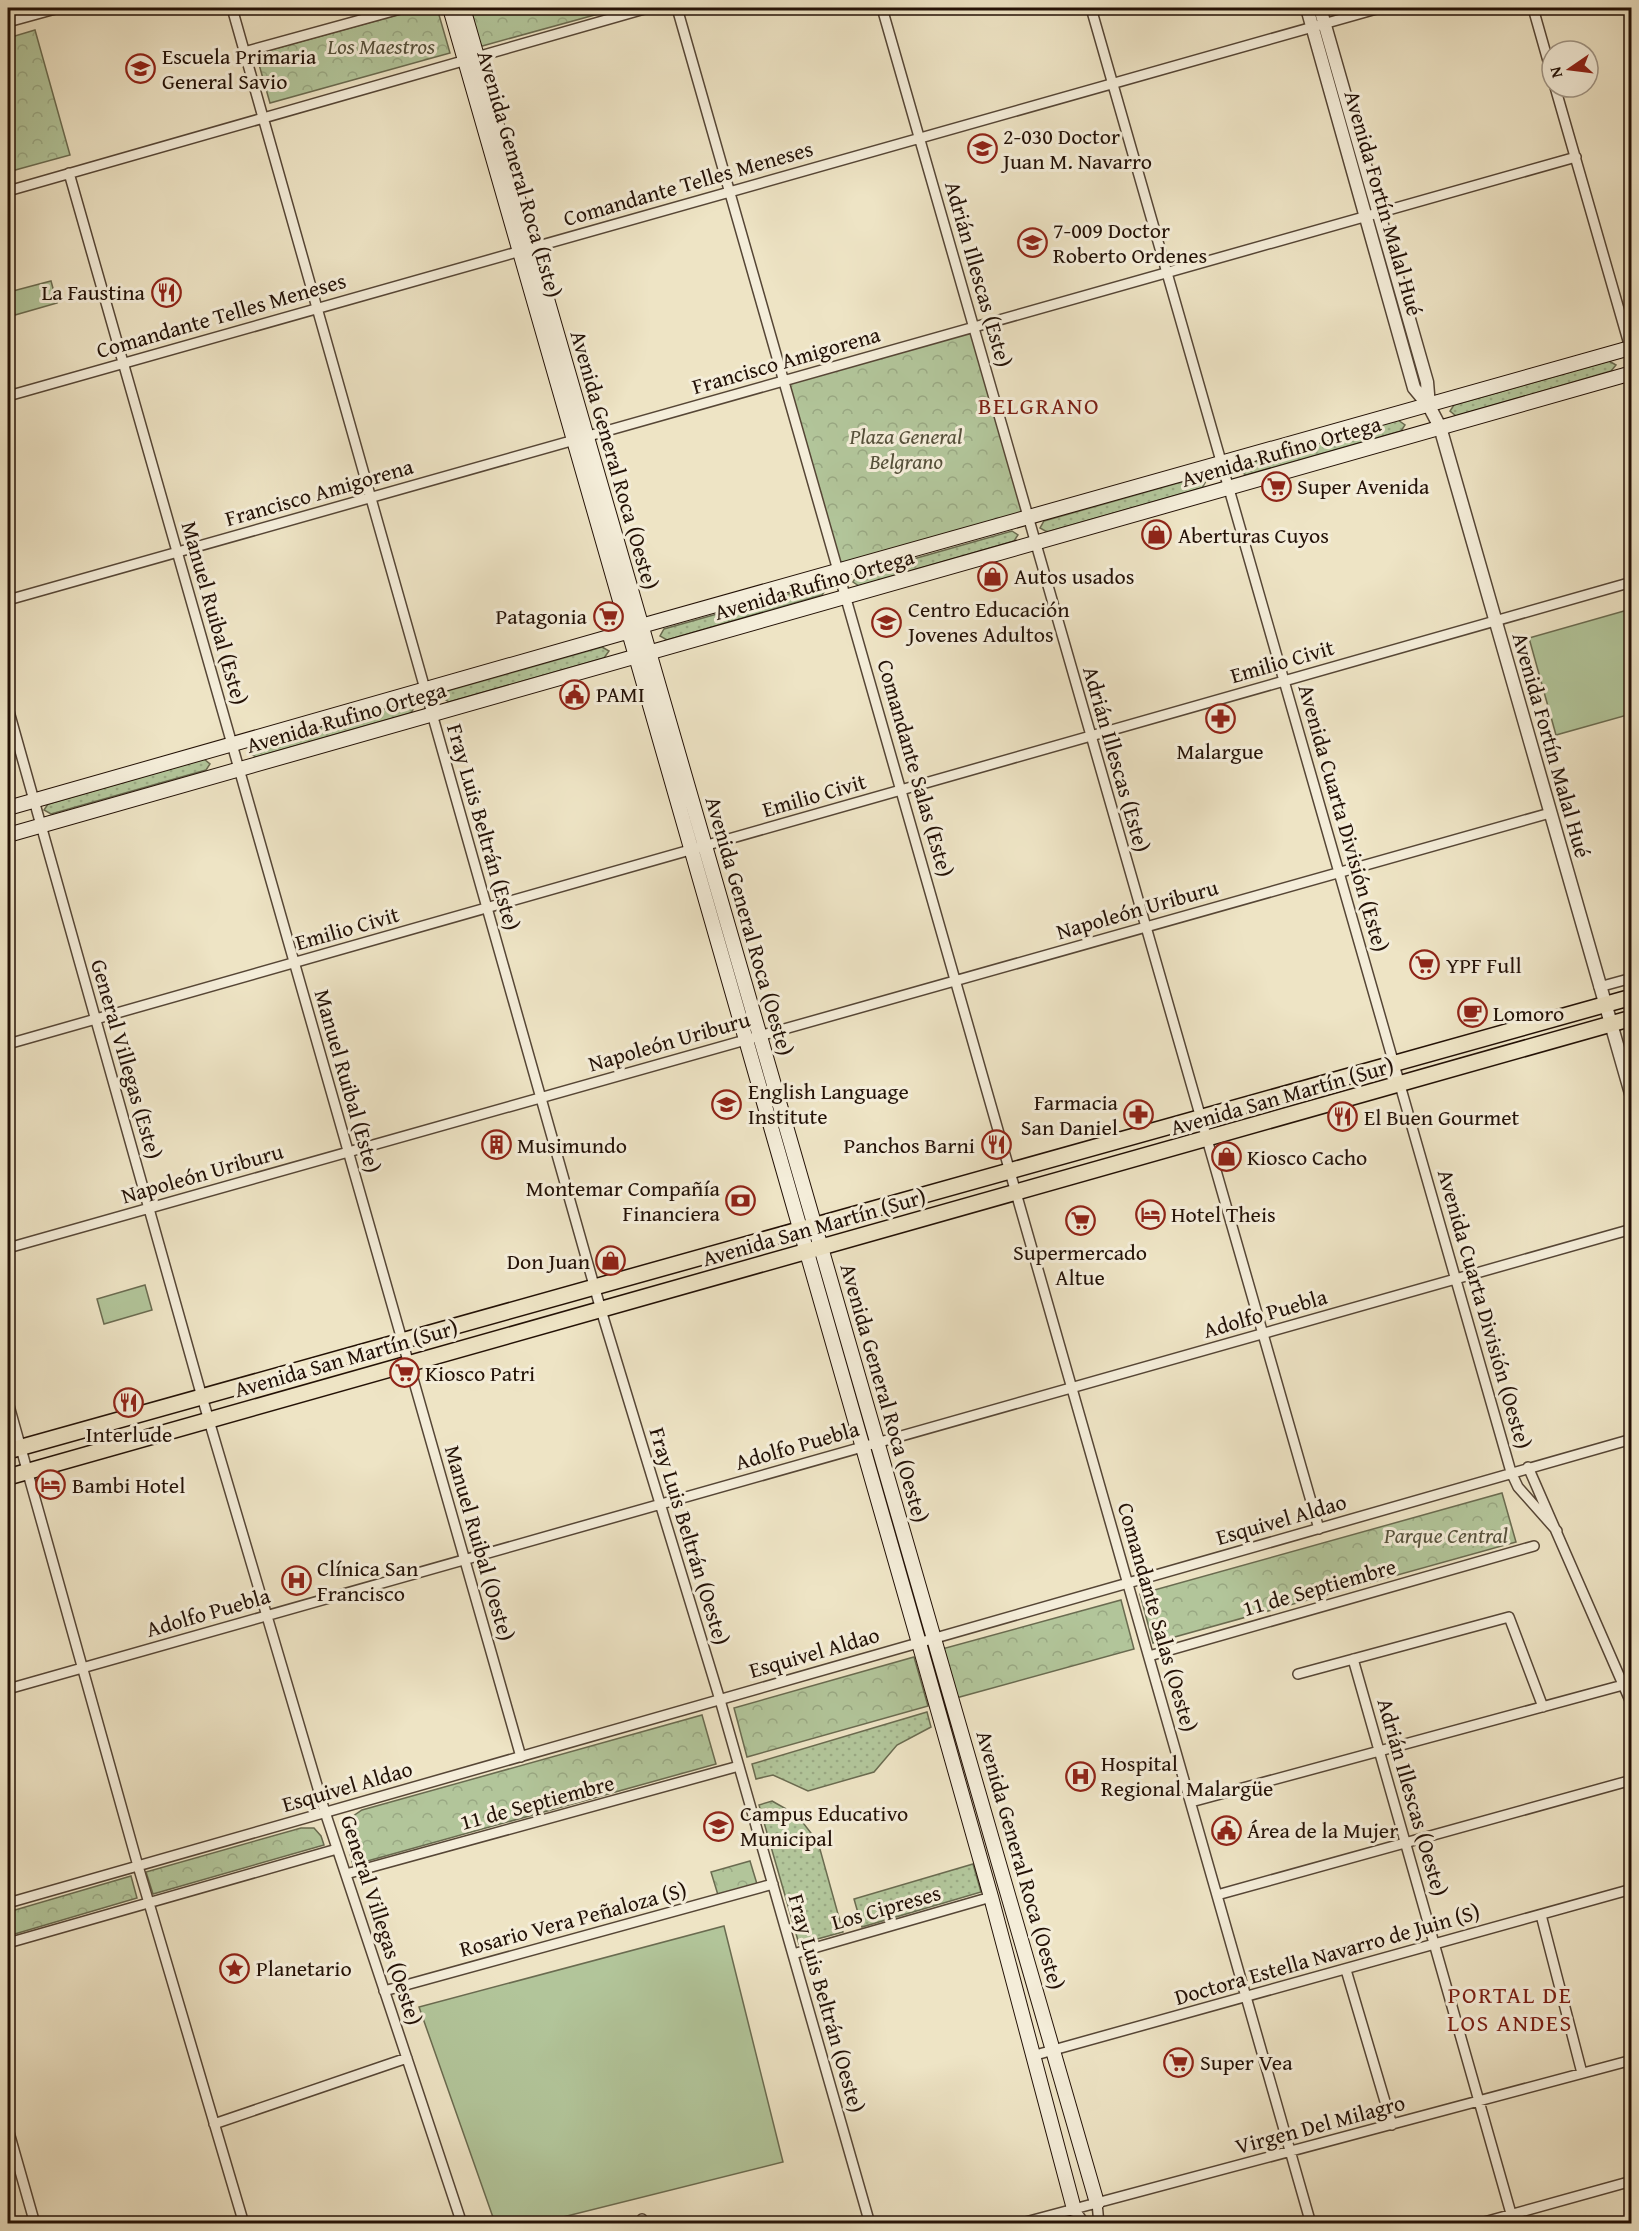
<svg xmlns="http://www.w3.org/2000/svg" width="1639" height="2231" font-family="'Gentium Book Plus',serif">
<style>
.grass{fill:url(#grass-dots);stroke:#6a6b50;stroke-width:1.5}
.forest{fill:url(#forest-crowns);stroke:#6a6b50;stroke-width:1.5}
.garden{fill:#b2c59a;stroke:#6a6b50;stroke-width:1.5}
.lines{fill:none;stroke-linecap:round;stroke-linejoin:round}
.minor-casing{stroke:#564636;stroke-width:12}
.tertiary-casing{stroke:#564636;stroke-width:15}
.secondary-casing{stroke:#231106;stroke-width:16}
.trunk-casing{stroke:#231106;stroke-width:18}
.minor{stroke:#f4edd9;stroke-width:9}
.tertiary{stroke:#f4edd9;stroke-width:12}
.secondary{stroke:#f4edd9;stroke-width:14}
.trunk{stroke:#eee4c5;stroke-width:15}
.labels{text-anchor:middle;dominant-baseline:central;stroke-width:6;stroke-linejoin:round;paint-order:stroke}
.park-label{font-size:22px;font-style:italic;fill:#55503a;stroke:#f4edd9}
.poi-label{font-size:22px;fill:#231106;stroke:#f4edd9;text-anchor:start}
.street-label{font-size:22px;fill:#231106;stroke:#f4edd9}
.neighbourhood-label{font-size:24px;letter-spacing:1.5px;fill:#7a1f14;stroke:#f4edd9}
</style>
<defs>
<pattern id="grass-dots" width="8" height="8" patternUnits="userSpaceOnUse" patternTransform="scale(1.5)"><rect width="8" height="8" fill="#b2c59a"/><path d="M2 2h.1M6 6h.1" fill="none" stroke="#99a883" stroke-width="1.8" stroke-linecap="round"/></pattern>
<pattern id="forest-crowns" width="20" height="18" patternUnits="userSpaceOnUse" patternTransform="scale(1.5)"><rect width="20" height="18" fill="#b2c59a"/><path d="M2 6a3 3 0 1 1 6 0M12 15a3 3 0 1 1 6 0" fill="none" stroke="#99a883"/></pattern>
</defs>
<rect width="100%" height="100%" fill="#eee4c5"/>
<filter id="stains"><feTurbulence type="fractalNoise" baseFrequency=".00333" numOctaves="4"/><feColorMatrix values="0 0 0 0 .2 0 0 0 0 .09 0 0 0 0 .02 0 0 0 .5 -.17"/></filter>
<radialGradient id="worn" r=".72"><stop offset=".6" stop-color="#630" stop-opacity="0"/><stop offset="1" stop-color="#630" stop-opacity=".3"/></radialGradient>
<path class="grass" d="M1609,361L1616,365L1611,371L1456,416L1450,411L1454,405Z
M1398,420L1405,425L1401,431L1246,475L1239,471L1243,465Z
M1199,477L1206,481L1202,488L1047,532L1040,528L1044,521Z
M1012,531L1018,535L1014,541L859,586L853,582L857,575Z
M820,585L826,589L822,595L667,640L660,636L664,629Z
M602,647L609,651L604,658L449,702L443,698L447,691Z
M408,702L415,706L411,713L256,757L249,753L253,746Z
M204,759L210,764L206,770L51,814L44,810L48,804Z
M927,1712L931,1727L897,1745L874,1772L808,1791L773,1775L756,1779L752,1764Z
M772,1801L797,1815L818,1842L843,1932L799,1944L759,1805Z
M973,1864L981,1892L862,1927L854,1899Z"/>
<path class="forest" d="M422,8H437L450,53L270,103L256,54Z
M463,8H620L475,48Z
M35,30L70,155L8,172V38Z
M973,327L1028,516L839,569L784,381Z
M1502,1493L1516,1542L1153,1643L1140,1594Z
M1121,1600L1134,1649L956,1698L942,1649Z
M914,1657L928,1706L747,1757L734,1708Z
M702,1715L716,1764L353,1865L346,1840V1821L362,1810Z
M301,1828H314L321,1836L324,1845L153,1894L146,1872Z
M750,1861L757,1884L718,1895L711,1872Z
M131,1876L137,1898L8,1936V1912Z"/>
<path class="garden" d="M51,281L57,303L15,315L9,292Z
M1631,609V714L1556,735L1529,638Z
M145,1285L152,1310L104,1324L97,1299Z
M724,1926L783,2162L539,2223H495L419,2007Z"/>
<g class="lines">
<defs>
<path id="minor" d="M232,8L601,1310L720,1700L870,2224
M677,8L1311,2224
M882,8L1319,1529
M1091,8L1511,1472L1518,1487L1557,1531
M1533,8L1552,75
M8,22L59,8
M244,52L404,8
M1555,87L1631,351
M69,173L521,1757
M8,191L648,8
M8,396L1380,8
M8,600L1576,157
M8,708L202,1397L325,1812L462,2224
M1599,987L1632,978
M8,1044L1632,582
M8,1248L1550,813
M8,1402L138,1866L244,2224
M1528,1467L1632,1705
M1149,1656L1534,1546
M1353,1659L1514,2224
M1298,1674L1509,1617L1543,1707
M8,1689L1632,1229
M1191,1802L1623,1685
M346,1874L739,1766
M1217,1895L1632,1780
M8,1903L1632,1439
M1541,1915L1582,2073
M8,1943L337,1849
M793,1954L991,1897
M1346,1970L1392,2125
M384,1991L773,1884
M1032,2056L1632,1889
M214,2124L407,2058
M8,2129L35,2224
M1097,2203L1099,2224
M1074,2209L1085,2224
M642,2219L644,2224
M1018,2224L1632,2060
M1477,2224L1632,2181"/>
<path id="tertiary" d="M1307,8L1414,388L1429,406L1427,382L1320,8
M1429,406L1440,427L1632,1097"/>
<path id="secondary" d="M450,8L919,1643L991,1897L1074,2209
M463,8L1097,2203
M8,808L630,631L641,626L1630,348
M8,835L1632,373"/>
<path id="trunk" d="M8,1451L1632,997
M8,1477L1632,1018"/>
</defs>
<use href="#minor" class="minor-casing"/>
<use href="#tertiary" class="tertiary-casing"/>
<use href="#secondary" class="secondary-casing"/>
<use href="#trunk" class="trunk-casing"/>
<use href="#minor" class="minor"/>
<use href="#tertiary" class="tertiary"/>
<use href="#secondary" class="secondary"/>
<use href="#trunk" class="trunk"/>
</g>
<defs>
<symbol id="school-ring" viewBox="-11 -11 22 22"><circle r="9.5" fill="#f4edd9" stroke="#8f2418" stroke-width="1.5"/><path d="M0-5L7-2L0 1L-7-2ZM-4 1L0 2.5L4 1V4Q0 6-4 4Z" fill="#8f2418"/></symbol>
<symbol id="restaurant-ring" viewBox="-11 -11 22 22"><circle r="9.5" fill="#f4edd9" stroke="#8f2418" stroke-width="1.5"/><path d="M-5-6h1v4h1v-4h1v4h1v-4h1v5L-1.5 .5V6h-2V.5L-5-1ZM5-6V6H3V1.5H1.5Q1.5-4 5-6Z" fill="#8f2418"/></symbol>
<symbol id="supermarket-ring" viewBox="-11 -11 22 22"><circle r="9.5" fill="#f4edd9" stroke="#8f2418" stroke-width="1.5"/><path d="M-6-5.5h2.5l.6 2H6L4.5 2H-2.5L-4.4-4H-6ZM-1.5 3.2a1.3 1.3 0 1 0 .1 0ZM3 3.2a1.3 1.3 0 1 0 .1 0Z" fill="#8f2418"/></symbol>
<symbol id="shop-ring" viewBox="-11 -11 22 22"><circle r="9.5" fill="#f4edd9" stroke="#8f2418" stroke-width="1.5"/><path d="M-5-2.5h2.3a2.7 3.5 0 0 1 5.4 0H5L5.5 6h-11ZM-1.5-2.5h3a1.5 2.3 0 0 0-3 0Z" fill="#8f2418"/></symbol>
<symbol id="university-ring" viewBox="-11 -11 22 22"><circle r="9.5" fill="#f4edd9" stroke="#8f2418" stroke-width="1.5"/><path d="M0-5L7-2L0 1L-7-2ZM-4 1L0 2.5L4 1V4Q0 6-4 4Z" fill="#8f2418"/></symbol>
<symbol id="civic-ring" viewBox="-11 -11 22 22"><circle r="9.5" fill="#f4edd9" stroke="#8f2418" stroke-width="1.5"/><path d="M-.6-6.5H3V-4.5H.6V-3L4-1V1h2V6H-6V1h2V-1L-.6-3ZM-1.2 2.5V6h2.4V2.5Z" fill="#8f2418"/></symbol>
<symbol id="pharmacy-ring" viewBox="-11 -11 22 22"><circle r="9.5" fill="#f4edd9" stroke="#8f2418" stroke-width="1.5"/><path d="M-2-6h4v4h4v4h-4v4h-4v-4h-4v-4h4Z" fill="#8f2418"/></symbol>
<symbol id="cafe-ring" viewBox="-11 -11 22 22"><circle r="9.5" fill="#f4edd9" stroke="#8f2418" stroke-width="1.5"/><path d="M-5.5-4.5H6V0H3Q3 3.5 0 3.5H-2.5Q-5.5 3.5-5.5 0ZM3-3.2v2h1.7v-2ZM-6 4.5H4V6H-6Z" fill="#8f2418"/></symbol>
<symbol id="building-ring" viewBox="-11 -11 22 22"><circle r="9.5" fill="#f4edd9" stroke="#8f2418" stroke-width="1.5"/><path d="M-4-6H4V6H1V3H-1V6H-4ZM-2.5-4.3h1.7v1.8h-1.7ZM.8-4.3h1.7v1.8H.8ZM-2.5-1h1.7V.8h-1.7ZM.8-1h1.7V.8H.8Z" fill="#8f2418"/></symbol>
<symbol id="bank-ring" viewBox="-11 -11 22 22"><circle r="9.5" fill="#f4edd9" stroke="#8f2418" stroke-width="1.5"/><path d="M-6-4H6V4H-6ZM0-2.3a2.3 2.3 0 1 0 0 4.6a2.3 2.3 0 1 0 0-4.6Z" fill="#8f2418"/></symbol>
<symbol id="hotel-ring" viewBox="-11 -11 22 22"><circle r="9.5" fill="#f4edd9" stroke="#8f2418" stroke-width="1.5"/><path d="M-6-4.5h1.5V1H6V5H4.5V3h-9V5H-6ZM-4 0a1.8 1.8 0 1 1 3.6 0ZM.5 0V-2.5h3Q6-2.5 6 0Z" fill="#8f2418"/></symbol>
<symbol id="hospital-ring" viewBox="-11 -11 22 22"><circle r="9.5" fill="#f4edd9" stroke="#8f2418" stroke-width="1.5"/><path d="M-5-5h3v3.5h4V-5h3V5h-3V1.5h-4V5h-3Z" fill="#8f2418"/></symbol>
<symbol id="sight-ring" viewBox="-11 -11 22 22"><circle r="9.5" fill="#f4edd9" stroke="#8f2418" stroke-width="1.5"/><path d="M0-6L1.8-2.2L6-1.7L2.9 1.2L3.7 5.4L0 3.3L-3.7 5.4L-2.9 1.2L-6-1.7L-1.8-2.2Z" fill="#8f2418"/></symbol>
</defs>
<g fill-rule="evenodd">
<use href="#school-ring" x="124" y="52" width="33" height="33"/>
<use href="#school-ring" x="966" y="132" width="33" height="33"/>
<use href="#school-ring" x="1016" y="226" width="33" height="33"/>
<use href="#restaurant-ring" x="150" y="276" width="33" height="33"/>
<use href="#supermarket-ring" x="1260" y="470" width="33" height="33"/>
<use href="#shop-ring" x="1140" y="518" width="33" height="33"/>
<use href="#shop-ring" x="976" y="560" width="33" height="33"/>
<use href="#supermarket-ring" x="592" y="600" width="33" height="33"/>
<use href="#university-ring" x="870" y="606" width="33" height="33"/>
<use href="#civic-ring" x="558" y="678" width="33" height="33"/>
<use href="#pharmacy-ring" x="1204" y="702" width="33" height="33"/>
<use href="#supermarket-ring" x="1408" y="948" width="33" height="33"/>
<use href="#cafe-ring" x="1456" y="996" width="33" height="33"/>
<use href="#school-ring" x="710" y="1088" width="33" height="33"/>
<use href="#pharmacy-ring" x="1122" y="1098" width="33" height="33"/>
<use href="#restaurant-ring" x="1326" y="1100" width="33" height="33"/>
<use href="#building-ring" x="480" y="1128" width="33" height="33"/>
<use href="#restaurant-ring" x="980" y="1128" width="33" height="33"/>
<use href="#shop-ring" x="1210" y="1140" width="33" height="33"/>
<use href="#bank-ring" x="724" y="1184" width="33" height="33"/>
<use href="#hotel-ring" x="1134" y="1198" width="33" height="33"/>
<use href="#supermarket-ring" x="1064" y="1204" width="33" height="33"/>
<use href="#shop-ring" x="594" y="1244" width="33" height="33"/>
<use href="#supermarket-ring" x="388" y="1356" width="33" height="33"/>
<use href="#restaurant-ring" x="112" y="1386" width="33" height="33"/>
<use href="#hotel-ring" x="34" y="1468" width="33" height="33"/>
<use href="#hospital-ring" x="280" y="1564" width="33" height="33"/>
<use href="#hospital-ring" x="1064" y="1760" width="33" height="33"/>
<use href="#university-ring" x="702" y="1810" width="33" height="33"/>
<use href="#civic-ring" x="1210" y="1814" width="33" height="33"/>
<use href="#sight-ring" x="218" y="1952" width="33" height="33"/>
<use href="#supermarket-ring" x="1162" y="2046" width="33" height="33"/>
</g>
<g class="labels">
<g class="park-label">
<text x="381" y="46">Los Maestros</text>
<text x="906" y="436">Plaza General<tspan x="906" dy="25">Belgrano</tspan></text>
<text x="1446" y="1535">Parque Central</text>
</g>
<g class="poi-label">
<text x="162" y="56">Escuela Primaria<tspan x="162" dy="25">General Savio</tspan></text>
<text x="1003" y="136">2-030 Doctor<tspan x="1003" dy="25">Juan M. Navarro</tspan></text>
<text x="1053" y="230">7-009 Doctor<tspan x="1053" dy="25">Roberto Ordenes</tspan></text>
<text x="145" y="292" text-anchor="end">La Faustina</text>
<text x="1297" y="486">Super Avenida</text>
<text x="1178" y="535">Aberturas Cuyos</text>
<text x="1014" y="576">Autos usados</text>
<text x="908" y="609">Centro Educación<tspan x="908" dy="25">Jovenes Adultos</tspan></text>
<text x="587" y="616" text-anchor="end">Patagonia</text>
<text x="596" y="694">PAMI</text>
<text x="1220" y="751" text-anchor="middle">Malargue</text>
<text x="1446" y="965">YPF Full</text>
<text x="1493" y="1013">Lomoro</text>
<text x="748" y="1091">English Language<tspan x="748" dy="25">Institute</tspan></text>
<text x="1118" y="1102" text-anchor="end">Farmacia<tspan x="1118" dy="25">San Daniel</tspan></text>
<text x="1364" y="1117">El Buen Gourmet</text>
<text x="517" y="1145">Musimundo</text>
<text x="975" y="1145" text-anchor="end">Panchos Barni</text>
<text x="1247" y="1157">Kiosco Cacho</text>
<text x="720" y="1188" text-anchor="end">Montemar Compañía<tspan x="720" dy="25">Financiera</tspan></text>
<text x="1171" y="1214">Hotel Theis</text>
<text x="1080" y="1252" text-anchor="middle">Supermercado<tspan x="1080" dy="25">Altue</tspan></text>
<text x="590" y="1261" text-anchor="end">Don Juan</text>
<text x="425" y="1373">Kiosco Patri</text>
<text x="129" y="1434" text-anchor="middle">Interlude</text>
<text x="72" y="1485">Bambi Hotel</text>
<text x="317" y="1568">Clínica San<tspan x="317" dy="25">Francisco</tspan></text>
<text x="1101" y="1763">Hospital<tspan x="1101" dy="25">Regional Malargüe</tspan></text>
<text x="740" y="1813">Campus Educativo<tspan x="740" dy="25">Municipal</tspan></text>
<text x="1247" y="1830">Área de la Mujer</text>
<text x="256" y="1968">Planetario</text>
<text x="1200" y="2062">Super Vea</text>
</g>
<g class="street-label">
<text transform="translate(520 174) rotate(74)">Avenida General Roca (Este)</text>
<text transform="translate(688 183) rotate(-16)">Comandante Telles Meneses</text>
<text transform="translate(1384 203) rotate(74)">Avenida Fortín Malal Hué</text>
<text transform="translate(979 274) rotate(74)">Adrián Illescas (Este)</text>
<text transform="translate(221 315) rotate(-16)">Comandante Telles Meneses</text>
<text transform="translate(786 360) rotate(-16)">Francisco Amigorena</text>
<text transform="translate(1281 451) rotate(-16)">Avenida Rufino Ortega</text>
<text transform="translate(615 460) rotate(74)">Avenida General Roca (Oeste)</text>
<text transform="translate(319 492) rotate(-16)">Francisco Amigorena</text>
<text transform="translate(814 584) rotate(-16)">Avenida Rufino Ortega</text>
<text transform="translate(215 613) rotate(74)">Manuel Ruibal (Este)</text>
<text transform="translate(1282 661) rotate(-16)">Emilio Civit</text>
<text transform="translate(346 717) rotate(-16)">Avenida Rufino Ortega</text>
<text transform="translate(1552 745) rotate(74)">Avenida Fortín Malal Hué</text>
<text transform="translate(1117 759) rotate(74)">Adrián Illescas (Este)</text>
<text transform="translate(916 768) rotate(74)">Comandante Salas (Este)</text>
<text transform="translate(814 795) rotate(-16)">Emilio Civit</text>
<text transform="translate(1344 818) rotate(74)">Avenida Cuarta División (Este)</text>
<text transform="translate(484 827) rotate(74)">Fray Luis Beltrán (Este)</text>
<text transform="translate(1137 909) rotate(-16)">Napoleón Uriburu</text>
<text transform="translate(750 926) rotate(74)">Avenida General Roca (Oeste)</text>
<text transform="translate(347 928) rotate(-16)">Emilio Civit</text>
<text transform="translate(669 1041) rotate(-16)">Napoleón Uriburu</text>
<text transform="translate(127 1059) rotate(74)">General Villegas (Este)</text>
<text transform="translate(348 1081) rotate(74)">Manuel Ruibal (Este)</text>
<text transform="translate(1282 1096) rotate(-16)">Avenida San Martín (Sur)</text>
<text transform="translate(202 1173) rotate(-16)">Napoleón Uriburu</text>
<text transform="translate(814 1227) rotate(-16)">Avenida San Martín (Sur)</text>
<text transform="translate(1485 1309) rotate(74)">Avenida Cuarta División (Oeste)</text>
<text transform="translate(1265 1313) rotate(-16)">Adolfo Puebla</text>
<text transform="translate(346 1358) rotate(-16)">Avenida San Martín (Sur)</text>
<text transform="translate(885 1393) rotate(74)">Avenida General Roca (Oeste)</text>
<text transform="translate(797 1445) rotate(-16)">Adolfo Puebla</text>
<text transform="translate(1281 1519) rotate(-16)">Esquivel Aldao</text>
<text transform="translate(690 1536) rotate(73)">Fray Luis Beltrán (Oeste)</text>
<text transform="translate(480 1543) rotate(74)">Manuel Ruibal (Oeste)</text>
<text transform="translate(1319 1587) rotate(-16)">11 de Septiembre</text>
<text transform="translate(208 1612) rotate(-16)">Adolfo Puebla</text>
<text transform="translate(1158 1617) rotate(74)">Comandante Salas (Oeste)</text>
<text transform="translate(814 1652) rotate(-16)">Esquivel Aldao</text>
<text transform="translate(347 1786) rotate(-16)">Esquivel Aldao</text>
<text transform="translate(1413 1797) rotate(74)">Adrián Illescas (Oeste)</text>
<text transform="translate(537 1802) rotate(-15)">11 de Septiembre</text>
<text transform="translate(1021 1860) rotate(74)">Avenida General Roca (Oeste)</text>
<text transform="translate(886 1907) rotate(-16)">Los Cipreses</text>
<text transform="translate(573 1919) rotate(-15)">Rosario Vera Peñaloza (S)</text>
<text transform="translate(382 1920) rotate(72)">General Villegas (Oeste)</text>
<text transform="translate(1327 1954) rotate(-16)">Doctora Estella Navarro de Juin (S)</text>
<text transform="translate(827 2003) rotate(74)">Fray Luis Beltrán (Oeste)</text>
<text transform="translate(1320 2124) rotate(-15)">Virgen Del Milagro</text>
</g>
<g class="neighbourhood-label">
<text x="1039" y="405">BELGRANO</text>
<text x="1510" y="1994">PORTAL DE<tspan x="1510" dy="28">LOS ANDES</tspan></text>
</g>
</g>
<rect width="1639" height="2231" fill="none" stroke="#eee4c5" stroke-width="30"/>
<rect x="9" y="9" width="1621" height="2213" fill="none" stroke="#231106" stroke-width="3"/>
<rect x="15" y="15" width="1609" height="2201" fill="none" stroke="#231106" stroke-width="1.5"/>
<g transform="translate(1570 69) rotate(256)"><circle r="28" fill="#f4edd9" stroke="#a09585" stroke-width="1.5"/>
<path d="M0-4.5L10 22L0 15L-10 22Z" fill="#8f2418"/>
<text y="-9" font-size="16" font-weight="bold" text-anchor="middle" fill="#231106">N</text>
</g>
<rect width="100%" height="100%" filter="url(#stains)"/>
<rect width="100%" height="100%" fill="url(#worn)"/>
</svg>
